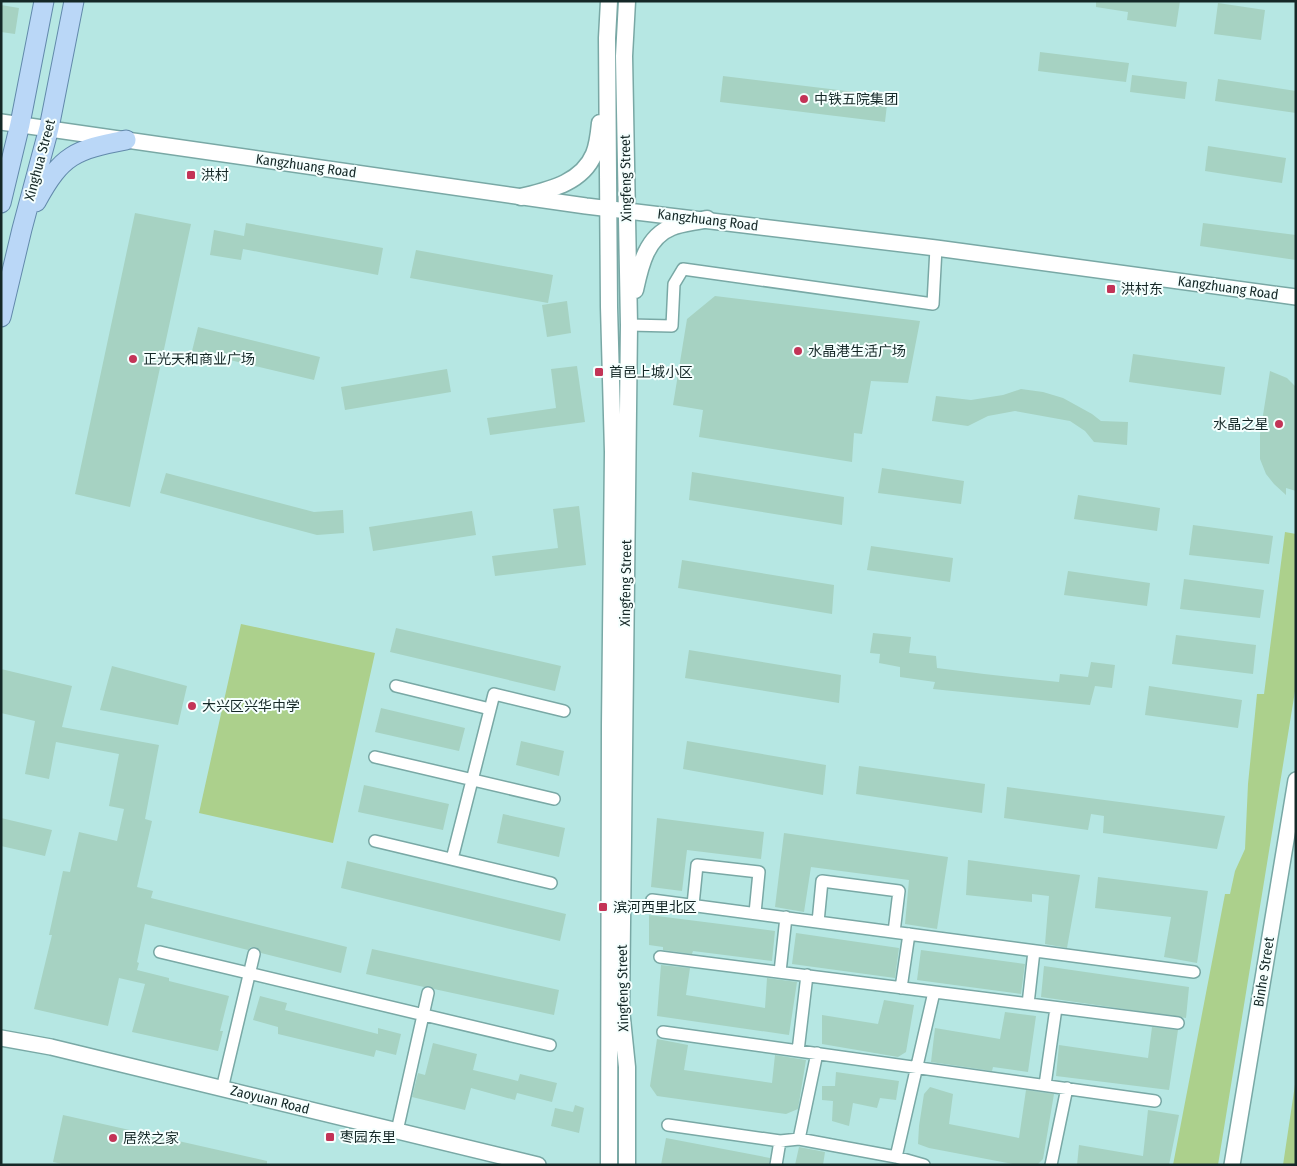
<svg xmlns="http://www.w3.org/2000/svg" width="1297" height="1166" font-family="'Fira Sans Condensed','Noto Sans SC',sans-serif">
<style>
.green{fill:#acd08c}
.building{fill:#a6d2c2}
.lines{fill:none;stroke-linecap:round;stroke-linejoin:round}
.minor-casing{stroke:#79a8a5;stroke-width:14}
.tertiary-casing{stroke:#79a8a5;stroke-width:18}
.secondary-casing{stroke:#79a8a5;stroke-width:19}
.primary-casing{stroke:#6289ab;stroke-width:21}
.minor{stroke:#fff;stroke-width:11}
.tertiary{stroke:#fff;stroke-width:15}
.secondary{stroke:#fff;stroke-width:16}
.primary{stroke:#bad7f7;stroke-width:19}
.poi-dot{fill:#c33457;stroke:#f5fffe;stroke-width:2}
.labels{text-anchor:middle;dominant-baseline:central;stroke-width:4;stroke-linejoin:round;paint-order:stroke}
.poi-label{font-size:14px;fill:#152827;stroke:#f5fffe;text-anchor:start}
.street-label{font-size:14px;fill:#152827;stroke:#f5fffe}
</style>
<rect width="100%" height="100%" fill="#b6e7e3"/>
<path class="green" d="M1285,532L1296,534V685L1218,1165H1173L1225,894H1230L1235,871L1245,849L1248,784L1257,694H1264Z
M241,624L375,653L333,843L199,813Z
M1296,1078V1165H1283Z"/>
<path class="building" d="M1096,1H1180L1176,27L1127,20L1128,12L1096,7Z
M1218,3L1265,10L1261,40L1214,34Z
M1,5L19,8L15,34L1,32Z
M1040,52L1129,63L1126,82L1038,71Z
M1132,75L1187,82L1185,99L1130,92Z
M723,76L888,96L885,122L720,102Z
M1218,79L1296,91V113L1215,101Z
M1208,146L1286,158L1282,183L1205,171Z
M135,213L191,224L130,507L75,494Z
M246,223L383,248L378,275L243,249L241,260L210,255L214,230L244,236Z
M1203,223L1296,235V260L1200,246Z
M416,250L553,275L548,303L410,278Z
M715,296L920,321L908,383L871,381L862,434L854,433L852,462L699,437L703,410L673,405L687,319Z
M567,301L571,333L547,337L542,305Z
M198,327L320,357L314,380L192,351Z
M1133,354L1225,367L1221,395L1129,382Z
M577,366L585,422L490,435L487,418L556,408L551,369Z
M447,369L451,392L345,410L341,387Z
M1270,371L1287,378L1296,387V491L1286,488V495L1274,484L1266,474L1260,459V434Z
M1021,389L1043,392L1063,398L1092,414L1101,421L1128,422L1127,445L1094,442L1085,431L1070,421L1015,411L988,416L968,426L932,421L936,396L971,400L1003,395Z
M882,468L964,481L961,504L878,493Z
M692,472L844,497L842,525L689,500Z
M166,473L314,512L343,510L344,533L317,535L160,493Z
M1078,495L1160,508L1157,531L1074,519Z
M579,506L586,565L495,576L492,556L558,548L553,509Z
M472,511L476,535L373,551L369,527Z
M1193,525L1273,536L1269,564L1189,555Z
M871,546L953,558L950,582L867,570Z
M682,560L834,585L832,614L678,588Z
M1068,571L1150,583L1147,606L1064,595Z
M1184,579L1264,590L1260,618L1180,609Z
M396,628L561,666L555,691L390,652Z
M873,633L911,637L909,653L936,656L937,668L984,674L1059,682L1060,674L1088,677L1091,662L1115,665L1112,688L1095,686L1090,705L933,689L935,682L900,677V667L879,663L880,654L870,653Z
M1176,635L1256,645L1253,674L1172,664Z
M689,650L841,675L839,703L685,678Z
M112,666L187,686L178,725L100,710Z
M1,669L72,686L62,727L159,745L145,819L152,821L137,887L153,891L151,898L347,947L341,973L261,953L256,947H251L248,950L145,924L137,962L139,963L137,970L169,978V981L229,996L220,1031H223L218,1051L132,1032L145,984L119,978L108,1026L34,1009L52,935H49L63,871L70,872L79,832L117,841L124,809L109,806L119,754L56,742L49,779L25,774L35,721L1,713Z
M1149,686L1242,700L1238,728L1145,715Z
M381,708L465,728L459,751L375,732Z
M521,741L564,751L559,776L516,765Z
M687,741L826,765L823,795L683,769Z
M859,766L985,784L982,813L856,794Z
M364,785L449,804L443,830L358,812Z
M1007,787L1225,816L1217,849L1103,833L1104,816L1091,814L1088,830L1004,818Z
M503,814L565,828L559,857L497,843Z
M1,818L52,830L45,856L1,846Z
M657,818L764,832L761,859L687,850L682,891L651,887Z
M784,833L948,857L937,929L905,924L909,880L811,867L804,912L775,907Z
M968,860L1080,875L1067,948L1045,944L1049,896L1032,894V902L966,895Z
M347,861L566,914L560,941L341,888Z
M1098,877L1208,891L1197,963L1164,957L1171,917L1095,908Z
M649,915L775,931L772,961L693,951L692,954L663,950V947L649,945Z
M796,933L899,948L895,978L792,964Z
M372,949L559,990L554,1015L434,989L429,986L424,987L366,974Z
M921,950L1025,964L1021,994L917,980Z
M661,965L690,968L686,995L765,1008L767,978L797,982L789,1035L657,1016Z
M1044,966L1189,987L1186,1018L1041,997Z
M260,996L287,1003L285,1010L378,1034V1028L401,1034L396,1055L376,1050L374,1057L278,1034V1027L253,1020Z
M884,1000L914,1005L906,1052L898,1057L822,1044V1015L878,1024Z
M1005,1012L1036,1016L1028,1072L993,1067L992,1071L931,1062L935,1028L1000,1039Z
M1152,1027L1178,1030L1169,1090L1056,1076L1059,1045L1148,1058Z
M657,1039L688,1045L684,1070L772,1083L775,1055L806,1060L798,1109L786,1114L657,1096L650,1086Z
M433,1043L477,1054L473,1070L518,1081L520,1074L557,1083L552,1102L517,1093L515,1100L471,1088L465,1110L412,1097L418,1073L425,1075Z
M836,1072L899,1081L896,1100L880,1098L877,1108L853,1103L849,1126L832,1121L833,1101L822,1100V1086H835Z
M930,1087L953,1094L949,1124L1019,1138L1026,1090L1054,1094L1043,1159L1037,1165H1018L929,1148L918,1144L919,1126L924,1094Z
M575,1105L584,1108L579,1133L551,1126L555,1108L573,1112Z
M1148,1110L1179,1115L1169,1165H1077L1079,1145L1143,1156Z
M63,1115L267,1161V1165H66L53,1162Z
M666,1138L770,1158L769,1165H661Z
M799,1147L825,1152L823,1165H795Z"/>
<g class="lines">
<defs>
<path id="minor" d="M629,325L672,326L674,284L683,269L933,304L936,248
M396,686L490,709
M375,757L554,799
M375,841L551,883
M452,859L494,694L564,711
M652,900L1194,972
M693,905L697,865L759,872L755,913
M818,922L822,881L899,891L894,932
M160,952L550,1045
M660,957L1178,1023
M780,972L786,917
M901,988L909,934
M1028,1004L1034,951
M663,1032L1155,1101
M798,1051L807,975
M1045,1085L1056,1008
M222,1089L254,954
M668,1125L780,1141L799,1139L896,1157L924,1165
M397,1131L428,993
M799,1139L817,1053
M896,1157L934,992
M776,1165L780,1141
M1051,1165L1067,1088"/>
<path id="tertiary" d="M1,122L586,206L936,248L1296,297
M1,1038L51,1047L538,1165
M1232,1165L1296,780"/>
<path id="secondary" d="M609,1L607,38L609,307L613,452L610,725L609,1165
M627,1L624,56L629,325L621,1009L627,1067V1165
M521,197C549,190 582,183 594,154C598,144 599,133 600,123
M635,290C640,267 646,237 672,227C682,223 696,222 707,219"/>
<path id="primary" d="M36,202C62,154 75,150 126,140
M1,203L20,124L44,1
M1,317L22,229L49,128L74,1"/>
</defs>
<use href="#minor" class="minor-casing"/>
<use href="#tertiary" class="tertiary-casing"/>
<use href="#secondary" class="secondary-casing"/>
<use href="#primary" class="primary-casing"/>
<use href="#minor" class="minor"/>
<use href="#tertiary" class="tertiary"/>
<use href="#secondary" class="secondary"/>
<use href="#primary" class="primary"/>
</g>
<g class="poi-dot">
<circle cx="804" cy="99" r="5"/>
<rect x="186" y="170" width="10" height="10" rx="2.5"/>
<rect x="1106" y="284" width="10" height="10" rx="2.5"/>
<circle cx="798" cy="351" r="5"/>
<circle cx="133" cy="359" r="5"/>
<rect x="594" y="367" width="10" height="10" rx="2.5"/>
<circle cx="1279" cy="424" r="5"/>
<circle cx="192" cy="706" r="5"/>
<rect x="598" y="902" width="10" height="10" rx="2.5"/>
<rect x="325" y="1132" width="10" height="10" rx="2.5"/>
<circle cx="113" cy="1138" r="5"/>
</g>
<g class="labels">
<g class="poi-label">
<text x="814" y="99">中铁五院集团</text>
<text x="201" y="175">洪村</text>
<text x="1121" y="289">洪村东</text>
<text x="808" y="351">水晶港生活广场</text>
<text x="143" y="359">正光天和商业广场</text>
<text x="609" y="372">首邑上城小区</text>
<text x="1269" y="424" text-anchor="end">水晶之星</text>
<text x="202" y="706">大兴区兴华中学</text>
<text x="613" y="907">滨河西里北区</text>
<text x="340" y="1137">枣园东里</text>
<text x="123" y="1138">居然之家</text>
</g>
<g class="street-label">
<text transform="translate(40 160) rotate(-75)">Xinghua Street</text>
<text transform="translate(306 166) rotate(8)">Kangzhuang Road</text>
<text transform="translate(626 178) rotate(-91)">Xingfeng Street</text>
<text transform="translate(708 220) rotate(7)">Kangzhuang Road</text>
<text transform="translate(1228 288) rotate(8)">Kangzhuang Road</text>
<text transform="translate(626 583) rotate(-89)">Xingfeng Street</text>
<text transform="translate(1264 972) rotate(-81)">Binhe Street</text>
<text transform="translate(623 988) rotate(-91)">Xingfeng Street</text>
<text transform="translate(270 1100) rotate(14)">Zaoyuan Road</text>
</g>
</g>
<rect width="1297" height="1166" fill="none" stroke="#152827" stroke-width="5"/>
</svg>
